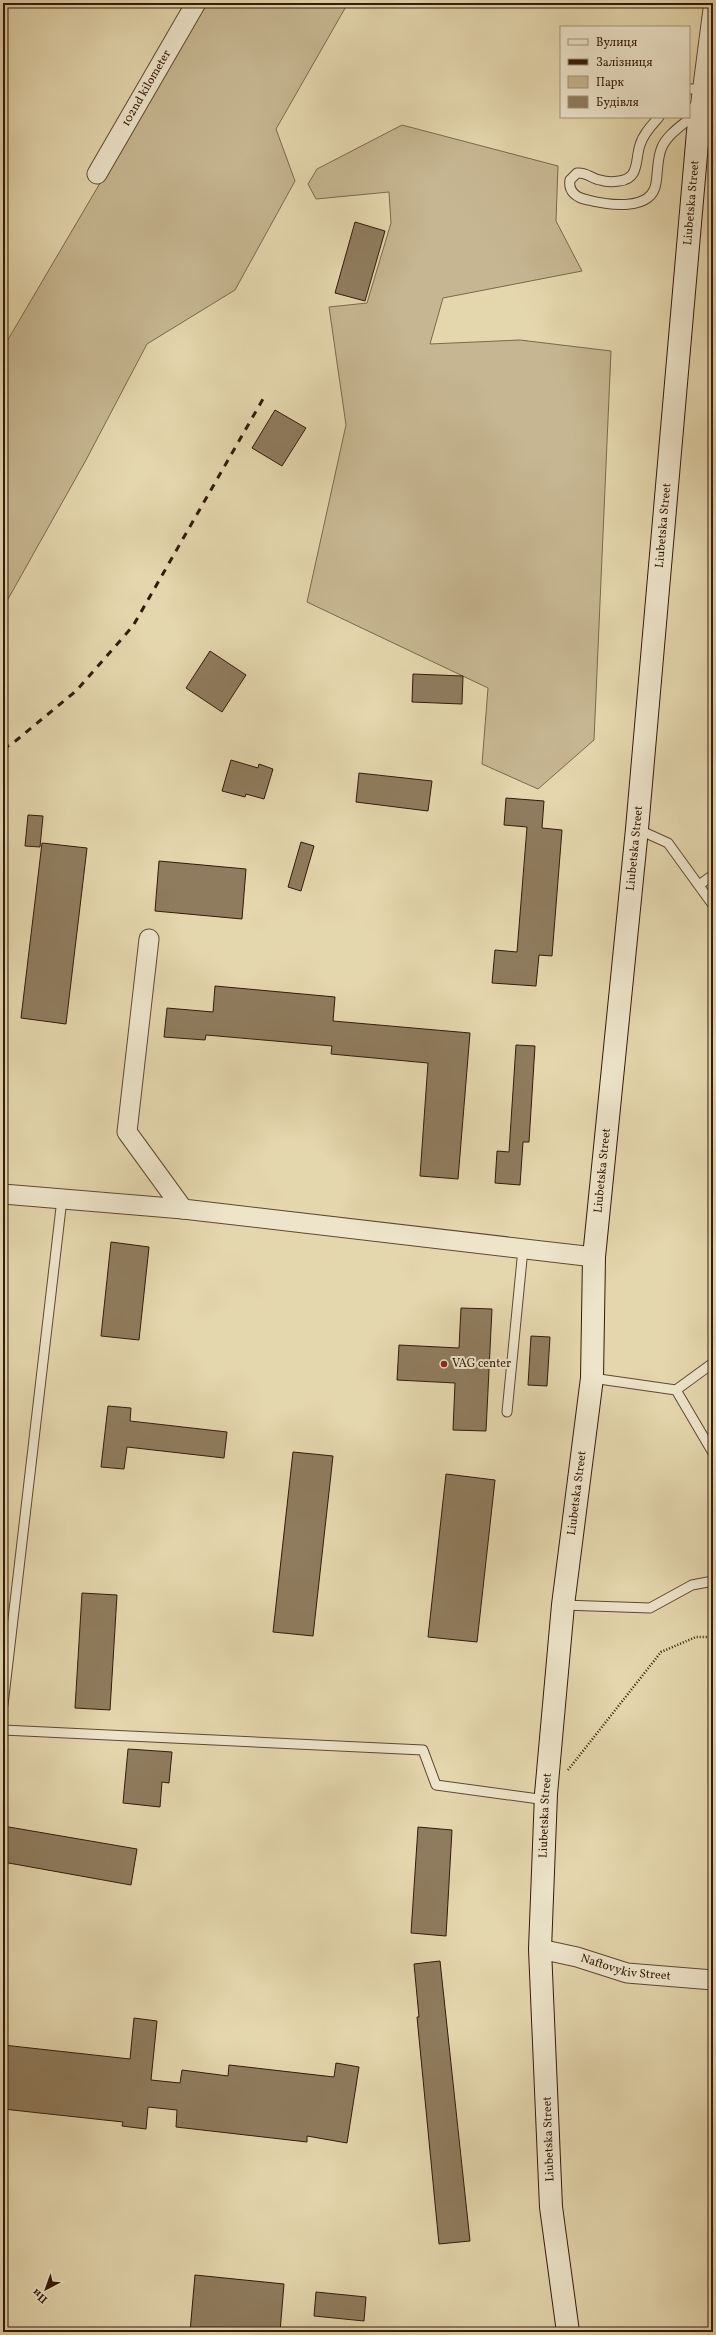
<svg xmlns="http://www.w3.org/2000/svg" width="716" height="2335" font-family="Vollkorn,serif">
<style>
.green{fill:#c6b691;stroke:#7c684c}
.building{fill:#8f7c5e;stroke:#331a08}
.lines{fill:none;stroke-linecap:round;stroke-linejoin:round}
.lane-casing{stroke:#5f4931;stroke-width:11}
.street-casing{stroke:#5f4931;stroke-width:21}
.secondary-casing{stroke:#331a08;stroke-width:24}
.path{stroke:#331a08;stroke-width:2.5;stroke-dasharray:1 2;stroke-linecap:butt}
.lane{stroke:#ede4ca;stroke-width:9}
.street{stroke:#ede4ca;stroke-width:19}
.secondary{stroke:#ede4ca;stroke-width:22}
.rail{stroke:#331a08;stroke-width:3;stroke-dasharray:7 7;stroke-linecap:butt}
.poi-dot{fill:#8f2418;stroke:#ede4ca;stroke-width:1.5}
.labels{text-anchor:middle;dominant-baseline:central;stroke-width:4;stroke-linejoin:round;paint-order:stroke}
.street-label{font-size:12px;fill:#331a08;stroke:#ede4ca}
.poi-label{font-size:12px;fill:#331a08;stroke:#ede4ca;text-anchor:start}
</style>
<rect width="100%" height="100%" fill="#e4d6ad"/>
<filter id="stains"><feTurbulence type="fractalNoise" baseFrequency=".005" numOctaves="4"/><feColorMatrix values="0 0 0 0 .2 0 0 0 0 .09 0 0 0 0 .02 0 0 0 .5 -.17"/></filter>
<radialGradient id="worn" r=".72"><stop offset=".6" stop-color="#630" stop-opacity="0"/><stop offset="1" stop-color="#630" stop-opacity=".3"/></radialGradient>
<path class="green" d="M206,3H348L276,129L295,181L235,290L147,344L86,460L3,608V348Z
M402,125L558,166L556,221L582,271L443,298L430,344L520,340L611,351L594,740L538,789L482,764L488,688L307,602L346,425L329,307L367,303L391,223L389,192L316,199L308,184L317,169Z"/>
<path class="building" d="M355,222L385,231L365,301L335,293Z
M275,410L306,428L282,466L252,448Z
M210,651L246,675L222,712L186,688Z
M413,674L463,676L462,704L412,702Z
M231,760L258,768L259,764L273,769L264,799L246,794L245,797L222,791Z
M359,773L432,781L428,811L356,802Z
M506,798L544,801L542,828L562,830L552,956L539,955L536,986L492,983L495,950L517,952L527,827L504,825Z
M28,815L43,816L40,847L25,846Z
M301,842L314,846L301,891L288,887Z
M42,843L87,848L66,1024L21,1018Z
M159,861L246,869L242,919L155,911Z
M215,986L335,997L333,1021L470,1033L458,1179L420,1176L428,1063L331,1054L332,1046L206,1035L205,1040L164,1037L167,1008L213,1012Z
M516,1045L535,1046L529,1142H523L520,1185L495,1183L497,1151L509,1152Z
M111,1242L149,1247L139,1340L101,1336Z
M461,1308L492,1309L486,1431L453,1430L455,1383L397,1380L399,1345L459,1348Z
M531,1336L550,1337L547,1386L528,1385Z
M108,1406L131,1408L130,1421L227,1432L224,1458L127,1447L124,1469L101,1467Z
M293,1452L333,1456L313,1636L273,1632Z
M446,1474L495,1480L477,1642L428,1637Z
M82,1593L117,1595L110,1710L75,1708Z
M128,1749L172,1752L169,1783L162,1782L160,1807L123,1803Z
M3,1826L137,1849L131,1885L3,1862Z
M418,1827L452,1830L446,1936L411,1933Z
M440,1961L470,2241L439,2244L417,2017H419L414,1964Z
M134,2018L157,2021L151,2080L180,2083L182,2070L228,2076L229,2065L334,2077L336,2063L359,2067L347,2143L307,2136V2142L176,2127L177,2110L148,2107L146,2129L122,2126L123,2122L3,2109V2045L130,2059Z
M195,2275L284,2284L280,2332H190Z
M316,2292L366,2297L364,2321L314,2316Z"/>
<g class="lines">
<defs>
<path id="lane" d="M689,89H703
M659,117C652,125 643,134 640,145C635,159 640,179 619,181C613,182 606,182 600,180C592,179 587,172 577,173L570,180C568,192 577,198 588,200C608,205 652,212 656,183C658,171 657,158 662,147C668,133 686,123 697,112
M637,829L668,843L713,905
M699,885L713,875
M592,1378L676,1390L713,1363
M676,1390L713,1453
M507,1412L523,1249
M563,1605L650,1608L692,1585L713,1581
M3,1705L62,1199
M3,1730L423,1750L436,1785L546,1800"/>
<g id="street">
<path d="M700,109L713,9"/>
<path id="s1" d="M97,174L196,3"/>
<path d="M149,939L127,1132L183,1209L594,1257"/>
<path d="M3,1194L183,1209"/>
<path id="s2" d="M540,1949L577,1957L627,1973L713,1980"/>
</g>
<g id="secondary">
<path id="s3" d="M568,2332L551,2207L540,1949L546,1794L563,1605L592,1378L594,1257L637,829L700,109L713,97"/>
</g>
</defs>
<use href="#lane" class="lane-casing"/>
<use href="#street" class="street-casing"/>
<use href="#secondary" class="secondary-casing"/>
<path class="path" d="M568,1770L661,1652L696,1637H713"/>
<use href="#lane" class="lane"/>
<use href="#street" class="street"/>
<use href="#secondary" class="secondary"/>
<path class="rail" d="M3,749L13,743L76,691L133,626L263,399"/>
</g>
<circle class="poi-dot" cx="444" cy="1364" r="4"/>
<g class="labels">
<g class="street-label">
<text stroke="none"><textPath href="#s1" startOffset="99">102nd kilometer</textPath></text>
<text stroke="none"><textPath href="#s3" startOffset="2138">Liubetska Street</textPath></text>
<text stroke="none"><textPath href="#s3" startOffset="1814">Liubetska Street</textPath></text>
<text stroke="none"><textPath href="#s3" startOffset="1490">Liubetska Street</textPath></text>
<text stroke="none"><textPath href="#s3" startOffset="1166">Liubetska Street</textPath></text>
<text stroke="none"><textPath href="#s3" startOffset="842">Liubetska Street</textPath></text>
<text stroke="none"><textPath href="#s3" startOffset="518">Liubetska Street</textPath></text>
<text stroke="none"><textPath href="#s2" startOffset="88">Naftovykiv Street</textPath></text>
<text transform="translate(549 2139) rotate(-92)">Liubetska Street</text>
</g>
<g class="poi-label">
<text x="452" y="1364">VAG center</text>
</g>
</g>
<rect width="716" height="2335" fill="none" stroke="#e4d6ad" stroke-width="16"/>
<rect x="4" y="4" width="708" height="2327" fill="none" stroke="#331a08" stroke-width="2"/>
<rect x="8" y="8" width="700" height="2319" fill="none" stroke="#331a08"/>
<rect x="560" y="26" width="130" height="92" fill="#ede4ca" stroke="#a3937c"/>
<rect x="568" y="39" width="20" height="6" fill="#ede4ca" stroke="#a3937c"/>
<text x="596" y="46" font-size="12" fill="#331a08">Вулиця</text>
<rect x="568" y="59" width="20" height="6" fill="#331a08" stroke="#a3937c"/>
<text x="596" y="66" font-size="12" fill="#331a08">Залізниця</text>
<rect x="568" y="76" width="20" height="12" fill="#c6b691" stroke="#a3937c"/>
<text x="596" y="86" font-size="12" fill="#331a08">Парк</text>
<rect x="568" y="96" width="20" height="12" fill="#8f7c5e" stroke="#a3937c"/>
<text x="596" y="106" font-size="12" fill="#331a08">Будівля</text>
<g transform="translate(46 2289) rotate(221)" stroke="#ede4ca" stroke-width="3" paint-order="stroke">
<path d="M0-3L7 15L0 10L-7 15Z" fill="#331a08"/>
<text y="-6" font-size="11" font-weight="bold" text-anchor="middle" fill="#331a08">Пн</text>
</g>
<rect width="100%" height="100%" filter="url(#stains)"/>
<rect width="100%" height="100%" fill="url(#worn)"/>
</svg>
